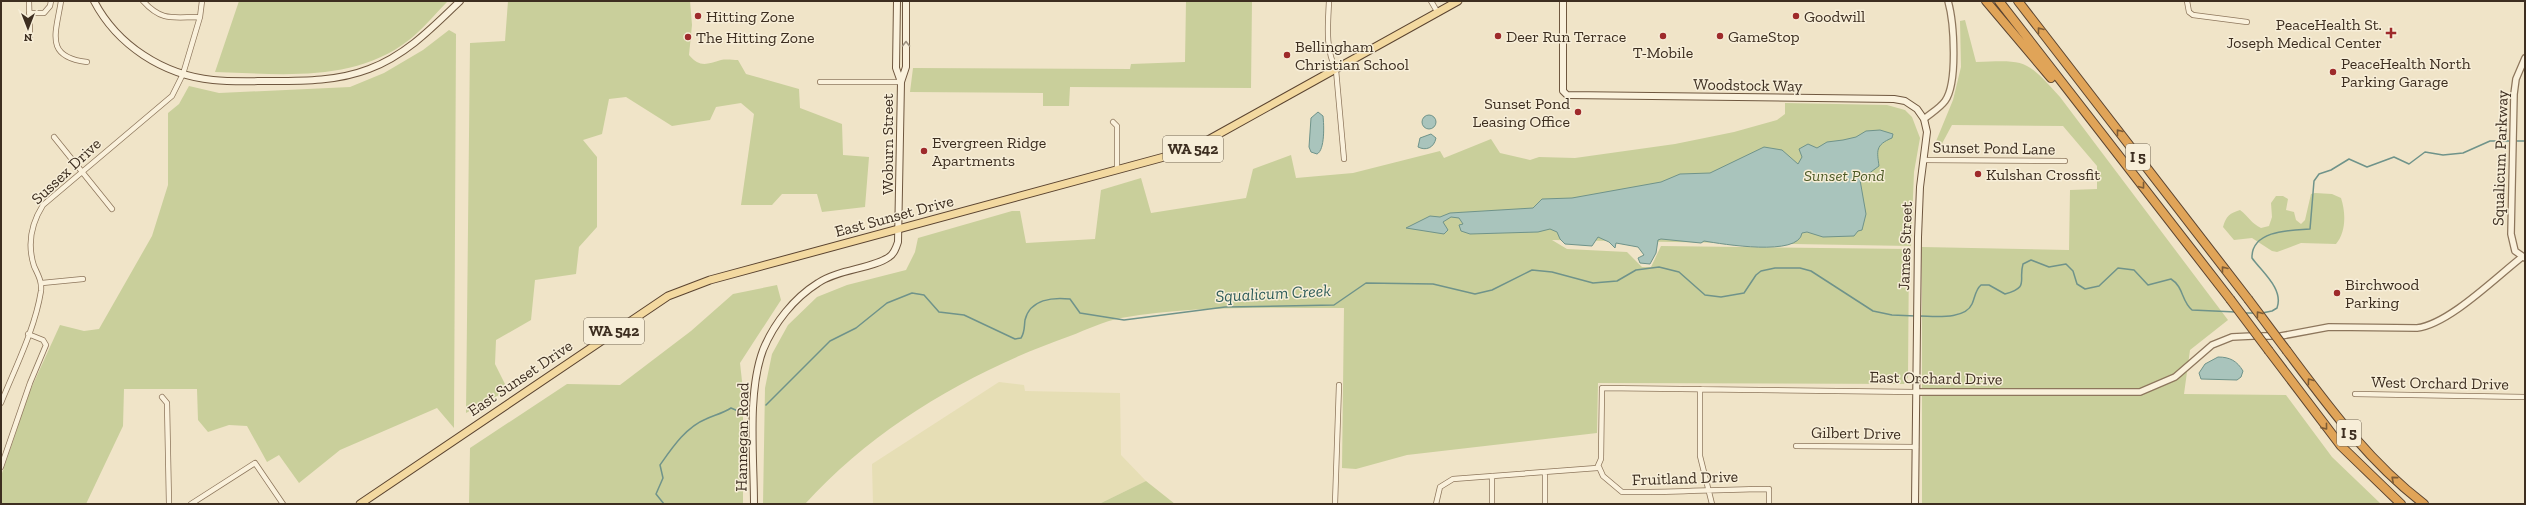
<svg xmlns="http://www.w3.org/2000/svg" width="2526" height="505" font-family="'Zilla Slab',serif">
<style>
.farmland{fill:#e6deb5}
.green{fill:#c9cf9b}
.water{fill:#a9c4bc;stroke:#6f938a}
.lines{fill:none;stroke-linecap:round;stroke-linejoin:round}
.stream{stroke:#6f938a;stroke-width:1.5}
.minor-casing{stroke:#8d765c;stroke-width:6}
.tertiary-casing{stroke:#8d765c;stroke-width:8}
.secondary-casing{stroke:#6f573f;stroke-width:8}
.primary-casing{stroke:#5b4430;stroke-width:9}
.motorway-casing{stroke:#5b4430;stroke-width:10}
.minor{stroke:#faf1dc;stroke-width:4.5}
.tertiary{stroke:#faf1dc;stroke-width:5.5}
.secondary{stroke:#faf1dc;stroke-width:6}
.primary{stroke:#f3d9a0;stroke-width:7}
.motorway{stroke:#e0a458;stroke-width:8}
.motorway-bridge-casing{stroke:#5b4430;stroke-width:10;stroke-linecap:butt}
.motorway-bridge{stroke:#e0a458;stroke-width:8}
.oneway{stroke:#7e5d36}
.oneway2{stroke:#9c907e}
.poi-dot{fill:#9e2a2b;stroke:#f7eed8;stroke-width:1.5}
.labels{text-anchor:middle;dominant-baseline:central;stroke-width:3;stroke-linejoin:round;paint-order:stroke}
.shield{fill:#f7eed8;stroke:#756857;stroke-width:1}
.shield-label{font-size:15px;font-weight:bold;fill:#3d2e20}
.poi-label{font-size:16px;fill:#3d2e20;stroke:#f7eed8;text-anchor:start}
.street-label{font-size:16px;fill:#3d2e20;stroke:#f7eed8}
.park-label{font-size:16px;font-style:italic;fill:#4d5a26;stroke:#f7eed8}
.water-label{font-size:17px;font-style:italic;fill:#2f5d5a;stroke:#f7eed8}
</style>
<rect width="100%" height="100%" fill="#f0e4c8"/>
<path class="farmland" d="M999,382L1024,385L1025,391L1120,393L1121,455L1146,481L1099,504H873L872,464Z"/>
<path class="green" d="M239,1H448C435,14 423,29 409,40C354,83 281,74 215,72Z
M508,1H690L692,25L689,55C700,68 707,64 721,60C726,59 733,60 738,60L746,74L799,89L800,108L842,124L843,155L869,157L865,207L822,212L817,194H782L772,205H741L754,114L741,103L716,107L710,120L672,126L626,97L609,99L602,134L583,140L597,157V227L579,247L576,274L535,280L531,320L496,340L495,364L508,390L466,413L470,43L505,41Z
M1186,1H1252L1251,88L1070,87L1069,106H1043V93L910,92L913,68L1130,69L1131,64L1185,62Z
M1965,20L1976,62C2026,60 2026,59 2060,97L2228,320L2190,350L2184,394L2286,395L2332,457L2381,504H1922V247L2069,250L2070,190L2097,189V166L2063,126L1952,125L1938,151H1932L1953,100L1961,67L1960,21Z
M449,30L456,34L454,428L437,408L340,450L299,483L279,455L267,462L247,426L229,425L208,432L198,420L197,389H124L123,426L86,504H1V476L11,447L29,393L60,325L84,331L99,329L152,236L168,185V113L179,104L189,86L219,93L350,87L384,73L423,50Z
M1785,103L1887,105L1905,110L1912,117L1920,138L1914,172L1911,246L1552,240L1567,249L1627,252L1642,267H1651L1661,246L1909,249L1908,377L1904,384L1598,383L1597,433L1407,455L1356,469L1342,468L1344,308C1270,308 1194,305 1121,318C1104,321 1086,330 1070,336C971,371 876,426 805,504H763L765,388L772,354L788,325L817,297L847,285L906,270L915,252L918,238L1012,211H1020L1026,243L1095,239L1101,190L1141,178L1151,213L1246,198L1253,169L1291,155L1296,178L1353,173L1440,151L1444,158L1491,139L1500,153L1530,160L1539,157L1575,158L1675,144L1734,132L1777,120L1785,114Z
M2315,193L2332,194L2341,198C2346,213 2346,232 2336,244L2301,243L2277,252L2272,251L2252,238L2234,240L2223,227C2226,216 2230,213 2240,210C2248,216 2252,224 2261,228L2269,226L2272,217L2271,203L2276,196H2283L2288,199L2286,210L2294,212L2296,220L2301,224L2305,220L2311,194Z
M777,285L781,300L740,363L743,390V504H469L470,448L567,384L620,385L691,331L733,294Z
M1146,481L1175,504H1099Z"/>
<path class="water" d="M1318,112L1323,116C1324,125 1325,150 1317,154L1311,152L1309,147L1311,118Z
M1422 122a7 7 0 1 1 14 0a7 7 0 1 1-14 0Z
M1880,130L1893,134L1892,138C1875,145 1877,151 1879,166L1860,180L1866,214L1862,230L1858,231L1854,236L1823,237L1807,232L1802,233C1799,257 1722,244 1704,241L1701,243L1661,239L1658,240L1656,253L1650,264L1640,263L1638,258L1644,255L1638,247L1616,243L1615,248L1609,242L1598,237L1592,246L1565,244L1560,239L1557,232L1550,229L1538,232L1470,234L1461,231L1459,225L1463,224L1459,218L1451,217L1443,222L1448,230L1444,234L1406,228L1430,216L1440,217L1450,213L1533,208L1542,199L1572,198L1661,182L1680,174L1710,173L1764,147L1782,150L1798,164L1802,157L1799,149L1808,144L1817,148L1827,142L1843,140L1856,137L1866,131Z
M1431,134L1436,138C1434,148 1426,151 1418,147L1420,138Z
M2218,357C2230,357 2237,361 2243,371L2241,377L2237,380L2201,379L2199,373L2205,364Z"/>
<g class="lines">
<path class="stream" d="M2515,141H2525
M2244,313H2254
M2262,313L2272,311L2277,308C2284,289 2262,272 2252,258C2251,230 2291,230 2310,229L2314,181L2319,174L2331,170L2349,159L2367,167L2394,157L2409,164L2425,152L2443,155L2463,153L2490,141H2511
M1920,316C1934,316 1965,320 1972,304C1975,298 1975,290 1981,285H1989L2005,294C2030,287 2018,281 2023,264L2031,260L2049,267L2066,264L2073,271L2077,284L2085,289L2099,286L2118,268L2134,270L2148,285L2171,279C2184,287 2181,301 2192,310L2236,312
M766,405L830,341L856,328L887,303L912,293L924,295L939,312L964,315L1015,339L1021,338C1025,332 1024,327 1025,320C1030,299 1053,297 1070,299L1080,313L1124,320L1225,307L1334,305L1366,283L1433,284L1475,294L1492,290L1532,270L1552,272L1593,283L1617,281L1636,270L1659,267L1679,272L1705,295L1721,297L1744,293L1756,275L1761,271L1775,268H1800L1811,271L1873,311L1892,315L1916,316
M664,504L656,494L663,478L660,465C672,448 686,427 706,419C715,415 723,413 731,408L738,411L744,410"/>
<defs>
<path id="minor" d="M29,1L30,36
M61,1C56,33 44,57 87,62
M143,1C162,22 173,17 200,17
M1329,1C1328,25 1325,48 1336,70L1344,159
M1431,1L1438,13
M2187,1L2189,12L2193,15L2247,22
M29,13H44L50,6L51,1
M820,82H901
M1113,122L1117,126V170
M54,137L112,209
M1924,160L2065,161
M42,283L83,279
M1700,389V456L1712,504
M2355,394L2525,397
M162,397L167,403L169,504
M1,403C15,368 35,329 41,291C42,281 38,275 34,266C27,244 31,224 43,205L172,96L183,74L200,17L202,1
M1796,446L1916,447
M1,467L30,383L46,345L43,340L28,334
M1599,467L1603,476L1622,492C1671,493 1720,489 1769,489V504
M1545,472V504
M1492,476V504
M191,504L255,463L283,504
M1335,504L1339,385
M1436,504L1440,487L1453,479L1597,468L1601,459L1602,388L1916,392"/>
<path id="tertiary" d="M1924,119C1931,113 1940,108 1945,101C1958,83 1954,22 1948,1
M2525,258L2515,251L2511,234L2514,94L2516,79L2525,58
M2263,336H2271
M2281,336L2329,327L2417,328C2449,324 2495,278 2522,257
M1916,392H2140L2175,377L2212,345L2232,337L2253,336"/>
<path id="secondary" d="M94,1C117,45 163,75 213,80C232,82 253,81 273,81C305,81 338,81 369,69C406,55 432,28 460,1
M1563,1V91L1567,95L1894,99L1905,101L1917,109L1924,119L1927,132L1920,187L1918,237L1915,504
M901,82L906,67V1
M754,504C754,458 747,393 763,350C774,323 794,298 818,283C839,269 872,269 889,257C894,254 896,248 898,242L901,82L896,68L897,1"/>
<path id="primary" d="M360,504L668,296L710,280L1190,150L1458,1"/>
<path id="motorway" d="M1986,1L2051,78
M1999,1L2230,299
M2018,1L2248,299
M2269,351L2341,446L2401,504
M2287,351C2329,407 2368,461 2424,504"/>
</defs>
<use href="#minor" class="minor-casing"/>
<use href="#tertiary" class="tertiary-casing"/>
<use href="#secondary" class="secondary-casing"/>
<use href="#primary" class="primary-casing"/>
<use href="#motorway" class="motorway-casing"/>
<use href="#minor" class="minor"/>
<use href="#tertiary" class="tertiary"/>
<use href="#secondary" class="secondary"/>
<use href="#primary" class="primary"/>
<use href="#motorway" class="motorway"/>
<defs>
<path id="motorway-bridge" d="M2230,299L2269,351
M2248,299L2287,351"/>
</defs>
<use href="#motorway-bridge" class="motorway-bridge-casing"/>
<use href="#motorway-bridge" class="motorway-bridge"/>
</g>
<defs><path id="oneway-chevron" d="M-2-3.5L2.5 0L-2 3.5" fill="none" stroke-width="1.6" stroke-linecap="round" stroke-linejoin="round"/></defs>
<g class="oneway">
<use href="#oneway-chevron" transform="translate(2040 30) rotate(-128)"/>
<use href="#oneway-chevron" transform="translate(2119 132) rotate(-128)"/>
<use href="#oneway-chevron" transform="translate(2142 186) rotate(52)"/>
<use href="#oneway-chevron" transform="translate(2224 269) rotate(-128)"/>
<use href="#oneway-chevron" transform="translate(2259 314) rotate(-127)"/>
<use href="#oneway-chevron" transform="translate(2310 381) rotate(-126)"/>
<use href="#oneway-chevron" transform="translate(2325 427) rotate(51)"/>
<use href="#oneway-chevron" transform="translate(2394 479) rotate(-139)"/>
</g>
<use class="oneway2" href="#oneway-chevron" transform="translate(906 44) rotate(-90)"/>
<g class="poi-dot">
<circle cx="698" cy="16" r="4"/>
<circle cx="1796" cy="16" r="4"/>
<path d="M2389 27h4v4h4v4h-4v4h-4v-4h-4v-4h4z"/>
<circle cx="1498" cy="36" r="4"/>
<circle cx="1663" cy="36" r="4"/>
<circle cx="1720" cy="36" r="4"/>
<circle cx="688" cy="37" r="4"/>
<circle cx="1287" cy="55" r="4"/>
<circle cx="2333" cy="72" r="4"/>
<circle cx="1578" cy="112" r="4"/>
<circle cx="924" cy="151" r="4"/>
<circle cx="1978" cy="174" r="4"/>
<circle cx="2337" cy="293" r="4"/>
</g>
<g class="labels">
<g class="shield">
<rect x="1163" y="136" width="60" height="26" rx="3"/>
<rect x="2126" y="144" width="24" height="26" rx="3"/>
<rect x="584" y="318" width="60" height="26" rx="3"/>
<rect x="2337" y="420" width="24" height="26" rx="3"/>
</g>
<g class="shield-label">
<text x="1193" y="149">WA 542</text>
<text x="2138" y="157">I 5</text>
<text x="614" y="331">WA 542</text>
<text x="2349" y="433">I 5</text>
</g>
<g class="poi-label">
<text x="706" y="16">Hitting Zone</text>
<text x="1804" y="16">Goodwill</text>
<text x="2382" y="24" text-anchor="end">PeaceHealth St.<tspan x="2382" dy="18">Joseph Medical Center</tspan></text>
<text x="1506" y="36">Deer Run Terrace</text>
<text x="1728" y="36">GameStop</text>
<text x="696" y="37">The Hitting Zone</text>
<text x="1295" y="46">Bellingham<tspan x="1295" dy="18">Christian School</tspan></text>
<text x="1663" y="52" text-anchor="middle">T-Mobile</text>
<text x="2341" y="63">PeaceHealth North<tspan x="2341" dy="18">Parking Garage</tspan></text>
<text x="1570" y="103" text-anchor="end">Sunset Pond<tspan x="1570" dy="18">Leasing Office</tspan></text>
<text x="932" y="142">Evergreen Ridge<tspan x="932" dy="18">Apartments</tspan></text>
<text x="1986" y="174">Kulshan Crossfit</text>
<text x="2345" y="284">Birchwood<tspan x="2345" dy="18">Parking</tspan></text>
</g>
<g class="street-label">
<text transform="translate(1748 85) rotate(1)">Woodstock Way</text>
<text transform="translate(887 144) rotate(-90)">Woburn Street</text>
<text transform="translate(1994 148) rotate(1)">Sunset Pond Lane</text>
<text transform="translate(2500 158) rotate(-88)">Squalicum Parkway</text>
<text transform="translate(66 171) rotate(-43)">Sussex Drive</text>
<text transform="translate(894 216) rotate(-15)">East Sunset Drive</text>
<text transform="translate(1905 246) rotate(-88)">James Street</text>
<text transform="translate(520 378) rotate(-34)">East Sunset Drive</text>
<text transform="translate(1936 378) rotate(1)">East Orchard Drive</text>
<text transform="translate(2440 383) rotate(1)">West Orchard Drive</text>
<text transform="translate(1856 433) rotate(1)">Gilbert Drive</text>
<text transform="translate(742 437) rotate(-89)">Hannegan Road</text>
<text transform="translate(1685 478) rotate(-2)">Fruitland Drive</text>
</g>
<g class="park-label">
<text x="1844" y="175">Sunset Pond</text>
</g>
<g class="water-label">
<text transform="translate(1273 293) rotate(-3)">Squalicum Creek</text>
</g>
</g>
<rect width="2526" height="505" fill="none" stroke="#3d2e20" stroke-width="4"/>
<g transform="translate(28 28) rotate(180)" stroke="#f7eed8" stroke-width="3" paint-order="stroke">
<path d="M0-3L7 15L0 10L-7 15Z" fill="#3d2e20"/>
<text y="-6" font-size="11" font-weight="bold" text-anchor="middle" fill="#3d2e20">N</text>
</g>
</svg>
